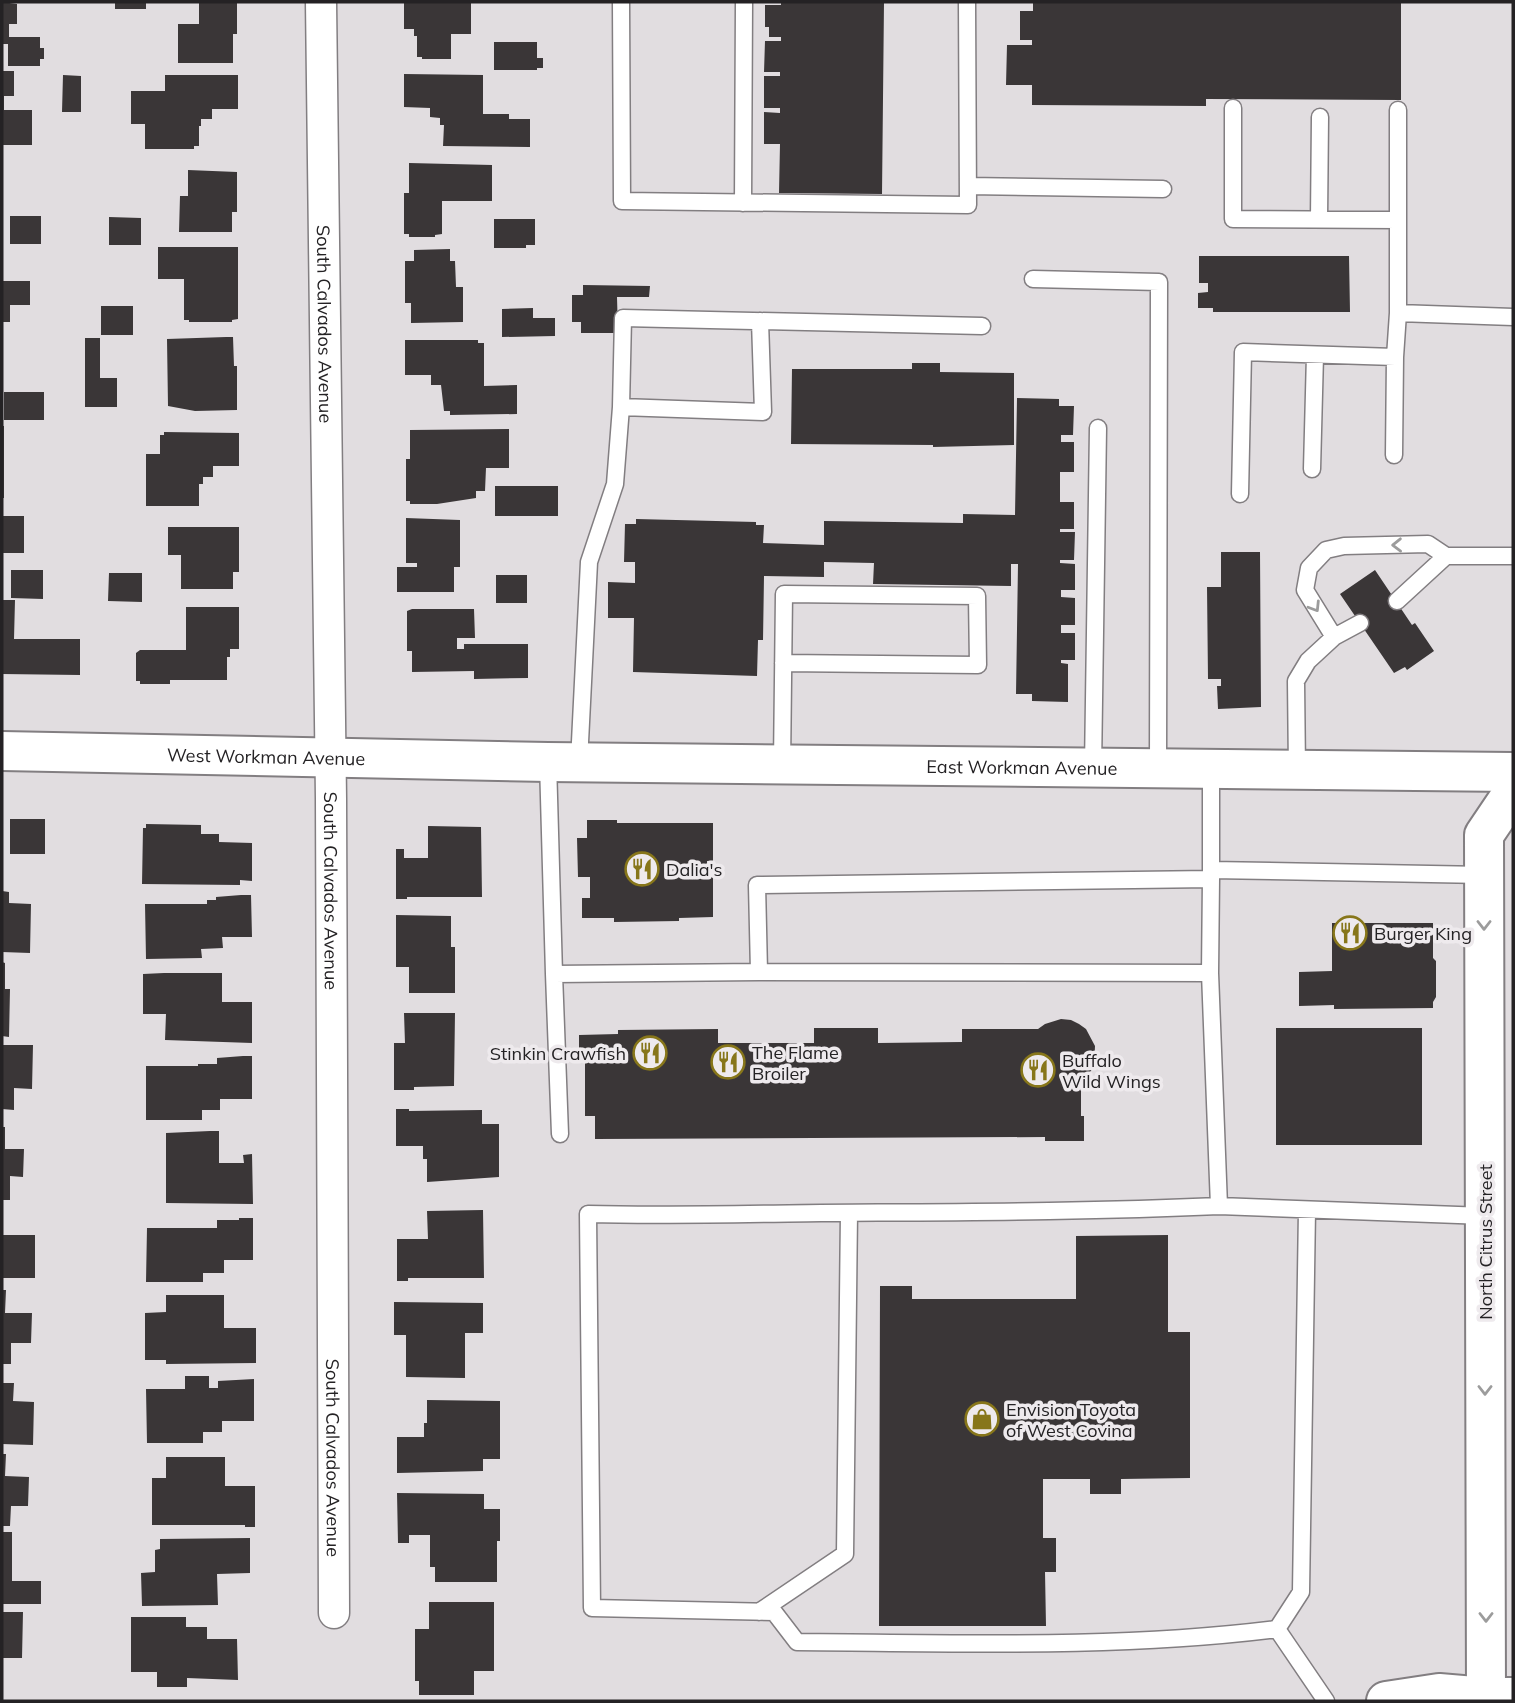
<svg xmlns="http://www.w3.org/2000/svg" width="1515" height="1703" font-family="Mulish,sans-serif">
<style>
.building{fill:#3a3637}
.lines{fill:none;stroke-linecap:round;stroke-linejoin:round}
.lane-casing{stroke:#827e81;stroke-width:19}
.street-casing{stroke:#827e81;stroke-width:33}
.secondary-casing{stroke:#827e81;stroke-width:42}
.lane{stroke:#fff;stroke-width:16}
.street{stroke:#fff;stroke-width:30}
.secondary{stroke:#fff;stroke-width:38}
.oneway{stroke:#9c9c9c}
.labels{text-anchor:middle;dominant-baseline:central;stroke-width:7;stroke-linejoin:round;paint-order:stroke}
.street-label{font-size:18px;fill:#242224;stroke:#eeeaed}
.poi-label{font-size:18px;fill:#242224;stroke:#eeeaed;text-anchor:start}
</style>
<rect width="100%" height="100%" fill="#e1dde0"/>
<path class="building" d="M2,2L17,4V24H9V37H40V48H44V59H40V66H8V44H2Z
M115,2H146V9H115Z
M199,2H237V34H233V63H178V24H199Z
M404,2H471V34H451V59H422V57H417V36H414V29H404Z
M781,2H884L882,194L779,193L780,144H764V112L780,113V108H764V76H780V72H764L765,41H781V37H769V27H765V5H781Z
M1033,2H1401V100L1206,99V106L1032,105V85H1006L1007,45H1032V40H1020V11H1033Z
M494,42H537V58H543V68H537V70H494Z
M2,71H14V96H4V110H32V145H2Z
M404,74L483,75V114H509V119H530V147L443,146L444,125H440V118L430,117V108L404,107Z
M63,75L81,76V112H62Z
M165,75H238V109H212V119H201V126H199V146H194V149H145V124H131V91H165Z
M409,163L492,165V201H442V234L435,235V237H409V234H404V193H409Z
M188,170L237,172V212H232V232H179L180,196H188Z
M10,216H41V244H10Z
M109,217L141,218V245H109Z
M494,219H535V245H526V248H494Z
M158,247H238V319L232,320V322H189V320H184V279H158Z
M450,249V261H455L456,287H463V322L411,323V303H405V261H414V250Z
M1199,256H1349L1350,312H1213V308H1198V293L1208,292V283H1199Z
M2,281H30V305H10V322H2Z
M583,285L650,286L649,297H617L618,333H581V322H572V295H583Z
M101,306H133V335H101Z
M533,308V318H555V336L502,337V309Z
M226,337H233L234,366H237V410L195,411L168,406L167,339Z
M85,338H100V378H117V407H85Z
M405,340H478V343H484V386L517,385V414L450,415V411H444L441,385H431V375H405Z
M912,363H940V372L1014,373V445L933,447V445L791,444L792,369H912Z
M4,392H44V420H4Z
M1017,398L1059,399V406H1074L1073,435H1061V442H1074V472H1060V502H1074V529H1060V532H1075L1074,560H1060V563L1075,564V590H1061V597L1075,598V625H1061V633H1075V660H1061V663L1068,664V702L1032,701V694H1016L1018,564H1011V586L873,584L874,563L824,562V577L764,576L763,640H758L757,676L633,672L634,618H608V582L635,583V562H624L625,524H636V519L756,522V525H764L763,543L824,545V521L963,523V514L1015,515Z
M2,426H4V498H2Z
M509,429V468H486L485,491H476V498L437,504H410V501H406V459H410V430Z
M164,432L239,433V466H213V477H203V484H199V506H146V454H160V435H164Z
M495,486H558V516H495Z
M2,516H24V553H2Z
M406,518L460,520V567H454V592H397V567H417V563H406Z
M168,527H239V572H233V589H181V555H168Z
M1221,552H1260L1261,707L1218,709L1217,686H1221V679H1208L1207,587H1221Z
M11,570H43V599L11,598Z
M1375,570L1412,625L1415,623L1434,651L1407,670L1405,667L1394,673L1340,594Z
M109,573H142V602L108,601Z
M496,575H527V603H496Z
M2,600H15L14,639H80V675L2,674Z
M186,607H239V649H230V657H227V680H170V684H140V681H136V653L140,650H186Z
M412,609H474L475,638H457V649H464V644H528V678L474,679V671L412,672V651H407V611Z
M10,819H45V854H10Z
M587,820H617V823H713V861H707V877H713V917L679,918V921L614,922V918H582V898H590V877H578L577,838H587Z
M146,824L201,825V834H219V842L252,843V881L240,880V885L142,884L143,828H146Z
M428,826L481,827L482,897H407V899H396V849H404V858H428Z
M2,891L9,892V903L31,904L30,953L2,952Z
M241,895H251L252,937H222L223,948L201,949L202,958L146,959L145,904H207V900H216V897Z
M396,915L451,916V947H455V993H409V967H396Z
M1332,923H1433V958L1436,961V997L1433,1002V1008L1334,1009V1005L1299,1006V972L1332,971Z
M2,962L5,963V989H10L9,1037L2,1036Z
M164,973H222V1002H252V1043L165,1040L166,1014H143V974Z
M404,1013H455L454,1086L414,1087V1090H394V1043H405Z
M1061,1019L1071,1020L1079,1024L1086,1029L1095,1046L1094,1067L1081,1083V1116H1084V1141H1045V1137L595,1139V1116H585V1054H579V1035L618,1034V1030L718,1029V1043H814V1028H878V1043L962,1042V1029H1038L1045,1024Z
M1276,1028H1422V1145H1276Z
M2,1045H33L32,1089L14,1088V1110L2,1109Z
M243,1056H252V1099H220V1110H202V1120H146V1066H198V1064H217V1058Z
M396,1109H409V1111L482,1110V1124H499V1177L427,1182V1159H423V1146H396Z
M2,1127H5V1149H24L23,1177L10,1176V1200H2Z
M210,1131H219V1163H244L243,1155L252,1154L253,1204L166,1203V1133Z
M483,1210L484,1278H408V1281H397V1239H428L427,1211Z
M239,1218H253V1260H224V1273H203V1282H146L147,1228H217V1220H239Z
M2,1235H35V1278H2Z
M1168,1235V1332H1190V1478L1121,1479V1494H1090V1479H1043V1538H1056V1572H1045L1046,1626H879L880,1286H912V1299H1076V1236Z
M2,1290H6L5,1313H32L31,1343H11V1364H2Z
M166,1295H224V1328H256V1363L166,1364V1360H145V1313L166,1312Z
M394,1302L483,1303V1333H465V1378L406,1377V1335H394Z
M185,1376H209V1388H218V1381L254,1379V1421H222V1432H203V1443H147L146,1389H185Z
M2,1383H14L13,1401L34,1402L33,1445L2,1444Z
M427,1400L500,1401V1459H483V1471L397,1473V1437H424V1423H427Z
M2,1454H6L5,1476L29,1477L28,1506H11L10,1526H2Z
M166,1457H225V1486H255V1527H245V1525H152V1478H166Z
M397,1493L484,1494V1509H500V1541H497V1582H435V1567H430V1535H409V1543H398Z
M2,1532H12V1581H41V1604H2Z
M250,1538V1573L217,1574L218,1605L142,1606L141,1573L155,1572V1550L160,1549V1539Z
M429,1602H494V1671H474V1695H419V1681H415V1629H429Z
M2,1612H23L22,1658H2Z
M131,1617H186V1627H207V1639H237L238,1680L187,1678V1687H157V1672H131Z"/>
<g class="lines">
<defs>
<path id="lane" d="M621,2L622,201L968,205L967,2
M1233,108V219L1398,220
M968,186L1163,189
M743,203L744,2
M1319,219L1320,117
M1033,279L1159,282L1158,768
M1398,313V110
M621,407L623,318L982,326
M1394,455L1395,357
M1312,469L1315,355
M1240,494L1243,352L1395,357L1398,313L1513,317
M1397,601L1446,556
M1334,637L1305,590L1309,568L1326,550L1344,546L1428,544L1446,556H1513
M548,762L554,974L759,972L1210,973L1211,879L757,885L759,972
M579,762L589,562L615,484L621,407L763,412L760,321
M782,765L784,594L977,596L978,665L783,663
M1093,768L1098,428
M1211,769V879
M1297,770L1296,681L1308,661L1334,637L1360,623
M1211,870L1484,875
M1210,973L1219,1206L1485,1216
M554,974L560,1134
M1219,1206C1087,1212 954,1212 821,1213C743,1214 666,1216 588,1214L592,1608L774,1612L797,1642C957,1643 1118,1649 1277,1629
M1307,1210L1301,1592L1277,1629L1326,1701
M759,1612L845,1554L849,1213"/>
<g id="street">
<path id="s1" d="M321,2L331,799L334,1613"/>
</g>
<g id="secondary">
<path id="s2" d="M2,751L548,762L1513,772"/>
<path d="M1386,1701L1439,1693L1486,1697H1513"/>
<path d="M1486,1701L1484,835L1513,792"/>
</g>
</defs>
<use href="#lane" class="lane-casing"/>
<use href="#street" class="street-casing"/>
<use href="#secondary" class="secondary-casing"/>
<use href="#lane" class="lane"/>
<use href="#street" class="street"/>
<use href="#secondary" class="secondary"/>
</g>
<defs><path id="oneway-chevron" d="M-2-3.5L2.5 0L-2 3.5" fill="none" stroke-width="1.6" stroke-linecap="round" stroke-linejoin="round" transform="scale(1.75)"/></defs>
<g class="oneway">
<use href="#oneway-chevron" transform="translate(1397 545) rotate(179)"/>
<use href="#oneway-chevron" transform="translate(1315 607) rotate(58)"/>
<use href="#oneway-chevron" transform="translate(1484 925) rotate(90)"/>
<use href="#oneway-chevron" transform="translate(1485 1390) rotate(90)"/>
<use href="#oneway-chevron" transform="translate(1486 1617) rotate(90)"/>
</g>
<defs>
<symbol id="restaurant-ring" viewBox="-11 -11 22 22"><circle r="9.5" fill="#eeeaed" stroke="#87761a" stroke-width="1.5"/><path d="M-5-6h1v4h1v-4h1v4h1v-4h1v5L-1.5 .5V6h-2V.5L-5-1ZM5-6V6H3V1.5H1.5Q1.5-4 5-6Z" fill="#87761a"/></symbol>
<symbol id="shop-ring" viewBox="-11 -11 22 22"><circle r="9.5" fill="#eeeaed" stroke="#87761a" stroke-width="1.5"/><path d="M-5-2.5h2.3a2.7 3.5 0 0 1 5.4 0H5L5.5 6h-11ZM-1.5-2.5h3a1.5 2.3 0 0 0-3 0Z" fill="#87761a"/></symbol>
</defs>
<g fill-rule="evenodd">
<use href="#restaurant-ring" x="623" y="850" width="38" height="38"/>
<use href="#restaurant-ring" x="1331" y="914" width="38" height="38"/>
<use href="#restaurant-ring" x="631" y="1034" width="38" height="38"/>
<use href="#restaurant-ring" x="709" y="1043" width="38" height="38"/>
<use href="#restaurant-ring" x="1019" y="1051" width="38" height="38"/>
<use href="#shop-ring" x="963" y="1400" width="38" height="38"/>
</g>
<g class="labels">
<g class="street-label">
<text stroke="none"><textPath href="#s1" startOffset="322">South Calvados Avenue</textPath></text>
<text stroke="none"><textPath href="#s2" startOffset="264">West Workman Avenue</textPath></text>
<text stroke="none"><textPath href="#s2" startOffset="1020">East Workman Avenue</textPath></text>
<text stroke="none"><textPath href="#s1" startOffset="889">South Calvados Avenue</textPath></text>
<text transform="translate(1485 1242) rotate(-90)">North Citrus Street</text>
<text stroke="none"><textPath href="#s1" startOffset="1456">South Calvados Avenue</textPath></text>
</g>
<g class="poi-label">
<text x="666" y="869">Dalia's</text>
<text x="1374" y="933">Burger King</text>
<text x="752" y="1052">The Flame<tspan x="752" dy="21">Broiler</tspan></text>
<text x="626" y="1053" text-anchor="end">Stinkin Crawfish</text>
<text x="1062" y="1060">Buffalo<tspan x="1062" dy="21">Wild Wings</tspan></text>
<text x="1006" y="1409">Envision Toyota<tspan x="1006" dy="21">of West Covina</tspan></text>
</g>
</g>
<rect width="1515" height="1703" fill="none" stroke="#242224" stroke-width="7"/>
</svg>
